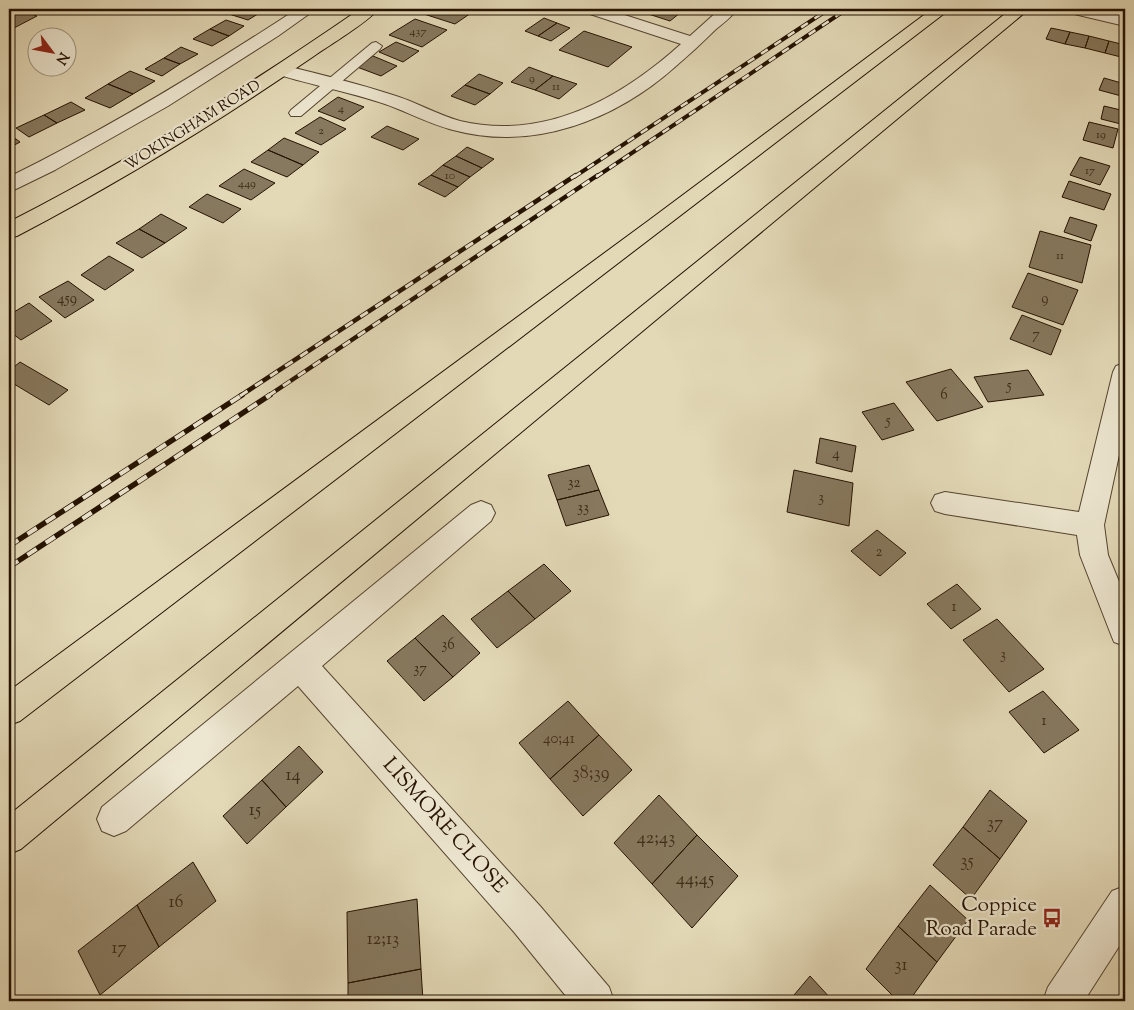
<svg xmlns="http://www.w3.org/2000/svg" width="1134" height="1010" font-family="'Sorts Mill Goudy',serif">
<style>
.building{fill:#87795f;stroke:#241200}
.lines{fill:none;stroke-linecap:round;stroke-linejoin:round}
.lane-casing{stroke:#54442e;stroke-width:2}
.street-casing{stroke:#54442e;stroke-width:2}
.primary-casing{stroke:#241200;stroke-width:2}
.lane{fill:#ede6d0;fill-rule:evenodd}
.street{fill:#ede6d0;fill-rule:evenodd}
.primary{fill:#e3d9b7;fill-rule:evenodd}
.rail-far2-casing{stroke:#241200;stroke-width:4}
.rail-far1-casing{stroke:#241200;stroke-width:4.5}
.rail-casing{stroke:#241200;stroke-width:5.5}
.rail-far2{stroke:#ede6d0;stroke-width:2.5;stroke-dasharray:8;stroke-linecap:butt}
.rail-far1{stroke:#ede6d0;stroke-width:3;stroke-dasharray:9;stroke-linecap:butt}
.rail{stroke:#ede6d0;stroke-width:4;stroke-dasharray:11;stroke-linecap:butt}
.labels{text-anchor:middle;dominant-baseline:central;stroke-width:4.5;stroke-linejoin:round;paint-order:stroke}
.far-number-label{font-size:12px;fill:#3d2c18}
.far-street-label{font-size:15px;fill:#241200;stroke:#ede6d0}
.number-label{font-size:15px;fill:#3d2c18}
.near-number-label{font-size:18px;fill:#3d2c18}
.near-street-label{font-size:21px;fill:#241200;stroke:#ede6d0}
.near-poi-label{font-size:21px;fill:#241200;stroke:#ede6d0;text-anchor:end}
</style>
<rect width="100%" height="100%" fill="#e3d9b7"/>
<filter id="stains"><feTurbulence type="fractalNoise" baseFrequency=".004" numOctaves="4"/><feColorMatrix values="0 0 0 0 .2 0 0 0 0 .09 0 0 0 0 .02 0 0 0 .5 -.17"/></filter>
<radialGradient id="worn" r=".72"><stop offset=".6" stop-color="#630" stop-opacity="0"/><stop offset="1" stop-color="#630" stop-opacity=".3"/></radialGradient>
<path class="building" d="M14,9H18L37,16L14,28L9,26V11Z
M238,9H266L248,20L229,14Z
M432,9H469L474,11L455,24L424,14Z
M633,9H685L670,21Z
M544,18L557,23L538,36L525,31Z
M415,19L447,30L422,47L389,35Z
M226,20L244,26L229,36L210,29Z
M557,23L570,28L551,41L538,36Z
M1051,28L1070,32L1065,44L1046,39Z
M210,29L229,36L212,46L193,39Z
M584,31L632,47L608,67L559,50Z
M1070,32L1089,36L1085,48L1065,44Z
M1089,36L1109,41L1105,53L1085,48Z
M1109,41L1125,45V58L1105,53Z
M396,42L419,51L403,62L379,52Z
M181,47L198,54L180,64L164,58Z
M373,56L397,66L381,76L357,67Z
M164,58L180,64L162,76L145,69Z
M529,67L553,76L535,90L511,82Z
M130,71L155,81L133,94L108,84Z
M479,74L503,83L490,94L465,85Z
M553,76L577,84L559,99L535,90Z
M1104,78L1125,84V97L1099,90Z
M108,84L133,94L110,108L85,98Z
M465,85L490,94L475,105L451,96Z
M338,97L364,107L344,121L318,111Z
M71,102L85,110L57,123L44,115Z
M1104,106L1125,111V125L1101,119Z
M44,115L57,123L29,137L16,128Z
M320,117L346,129L321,145L295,133Z
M1089,122L1118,129L1113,148L1083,140Z
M387,126L419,139L403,150L371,137Z
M9,134L20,142L9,148Z
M284,138L319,152L303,165L268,150Z
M467,147L494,159L482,168L456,156Z
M268,150L303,165L287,177L251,162Z
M456,156L482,168L470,177L443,165Z
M1080,157L1110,166L1100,185L1070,175Z
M443,165L470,177L458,187L431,175Z
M244,169L275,183L251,200L219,186Z
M431,175L458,187L445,197L418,184Z
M1069,181L1111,194L1104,210L1062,197Z
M207,194L241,209L223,223L189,207Z
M161,214L187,228L165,243L139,229Z
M1070,217L1097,225L1091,241L1064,232Z
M139,229L165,243L142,258L116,243Z
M1040,231L1091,245L1082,283L1029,267Z
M109,256L134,270L105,290L81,275Z
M1028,273L1078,290L1063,325L1012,307Z
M68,281L94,300L65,318L39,297Z
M29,303L52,321L21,340L9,331V315Z
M1022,315L1061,330L1051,355L1010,339Z
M20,362L68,390L49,405L9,381V371Z
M951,369L983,407L937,421L906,382Z
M1028,370L1044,395L988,402L974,377Z
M894,403L914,430L882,440L862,412Z
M820,438L856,446L852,472L816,463Z
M589,465L599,490L557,500L548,475Z
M794,470L853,483L849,526L787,512Z
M599,490L609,515L566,526L557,500Z
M877,530L906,553L880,576L851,551Z
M544,564L571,591L535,619L508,591Z
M957,584L981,609L951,629L927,604Z
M508,591L535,619L497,648L471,619Z
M443,615L480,653L453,677L415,638Z
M997,619L1044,669L1009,692L963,640Z
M415,638L453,677L424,701L387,661Z
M1043,691L1079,730L1044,753L1009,712Z
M568,701L599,735L550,779L519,743Z
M599,735L632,770L583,816L550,779Z
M299,746L323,772L286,807L262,780Z
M262,780L286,807L247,844L223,816Z
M990,790L1027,821L1000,859L963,827Z
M659,795L697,835L652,884L614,843Z
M963,827L1000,859L971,899L933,865Z
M697,835L738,876L692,928L652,884Z
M193,862L216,901L159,947L137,905Z
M930,885L968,920L937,962L898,926Z
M417,899L421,969L348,983L347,912Z
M137,905L159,947L100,995L78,951Z
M898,926L937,962L909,1001H898L866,969Z
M421,969L423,1001H348V983Z
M810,976L833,1001H789Z"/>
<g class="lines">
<defs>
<path id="lane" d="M376,42L382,46L380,49L301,116H291L289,113L291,110L372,43Z"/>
<path id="street" d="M297,9H316L278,36L168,106L55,170L16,189L9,191V177C109,128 204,70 297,9Z
M582,9H606L690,36L720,9H737C732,17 723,23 715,30C703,42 690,54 676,66C616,120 533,152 453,130C429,124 408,112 385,104C350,92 312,85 276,74L273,70L276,66L282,65C320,74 359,84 396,96C418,103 438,115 460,121C544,141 620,99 681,44L584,12Z
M1069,9H1092L1125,16V26L1070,13Z
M1125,363V427L1104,525L1108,555L1125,596V646L1114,642L1110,632L1080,555L1077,535L945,514L935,511L931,503L935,495L945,492L1079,512L1113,372L1116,366Z
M481,501L491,505L495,513L491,521L322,666L540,906L609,987L614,1001H570L514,932L298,686L126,831L114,836L102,831L97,819L102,807L471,505Z
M1125,886V937L1084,1001H1043L1048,987L1112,891Z"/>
<path id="primary" d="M360,9H378C370,21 328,46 314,56C218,122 120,182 17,236L9,238V222C131,160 247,87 360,9Z
M932,9H950L20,721L9,725V691L648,221Z
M1011,9H1029L21,849L9,854V815Z"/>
</defs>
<use href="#lane" class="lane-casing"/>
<use href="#street" class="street-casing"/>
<use href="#primary" class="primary-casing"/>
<use href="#lane" class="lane"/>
<use href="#street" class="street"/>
<use href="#primary" class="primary"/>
<defs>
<path id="rail-far2" d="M574,177L829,9
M596,177L847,9"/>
<path id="rail-far1" d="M240,396L576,175
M268,396L598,175"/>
<path id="rail" d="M9,546L242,395
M9,567L270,395"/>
</defs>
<use href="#rail-far2" class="rail-far2-casing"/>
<use href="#rail-far1" class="rail-far1-casing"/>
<use href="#rail" class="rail-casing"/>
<use href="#rail-far2" class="rail-far2"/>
<use href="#rail-far1" class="rail-far1"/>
<use href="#rail" class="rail"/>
</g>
<defs>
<symbol id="bus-bare" viewBox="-9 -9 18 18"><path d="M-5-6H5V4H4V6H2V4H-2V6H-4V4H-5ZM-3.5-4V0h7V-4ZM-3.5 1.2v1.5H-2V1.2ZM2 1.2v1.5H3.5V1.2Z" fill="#8f2418" stroke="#ede6d0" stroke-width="2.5" paint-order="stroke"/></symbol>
</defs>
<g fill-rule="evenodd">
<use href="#bus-bare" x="1038" y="904" width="28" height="28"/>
</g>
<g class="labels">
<g class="far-number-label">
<text x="418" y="32">437</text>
<text x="532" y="79">9</text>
<text x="556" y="87">11</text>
<text x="341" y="109">4</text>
<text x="321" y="131">2</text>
<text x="1101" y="135">19</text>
<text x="1090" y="171">17</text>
<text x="450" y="176">10</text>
<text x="247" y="184">449</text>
<text x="1060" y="256">11</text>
</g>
<g class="far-street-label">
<text transform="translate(193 126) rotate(-32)">WOKINGHAM ROAD</text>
</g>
<g class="number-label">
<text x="67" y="299">459</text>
<text x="1045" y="299">9</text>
<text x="1036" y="335">7</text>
<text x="1009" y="386">5</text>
<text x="944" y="395">6</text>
<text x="888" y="421">5</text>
<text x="836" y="454">4</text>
<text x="574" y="483">32</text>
<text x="821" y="498">3</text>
<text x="583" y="508">33</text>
<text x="879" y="552">2</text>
<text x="954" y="607">1</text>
<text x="448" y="645">36</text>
<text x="1003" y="655">3</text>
<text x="420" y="669">37</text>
<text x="1044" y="721">1</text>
<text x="559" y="739">40;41</text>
</g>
<g class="near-number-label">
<text x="591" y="774">38;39</text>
<text x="293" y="776">14</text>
<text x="255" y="811">15</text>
<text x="995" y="824">37</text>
<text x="656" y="839">42;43</text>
<text x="967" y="862">35</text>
<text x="695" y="880">44;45</text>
<text x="176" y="903">16</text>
<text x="383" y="940">12;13</text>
<text x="119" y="949">17</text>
<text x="901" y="966">31</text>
</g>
<g class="near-street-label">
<text transform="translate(444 826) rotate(48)">LISMORE CLOSE</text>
</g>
<g class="near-poi-label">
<text x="1037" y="906">Coppice<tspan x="1037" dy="24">Road Parade</tspan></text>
</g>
</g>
<rect width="1134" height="1010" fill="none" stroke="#e3d9b7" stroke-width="30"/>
<rect x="10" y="10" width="1114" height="990" fill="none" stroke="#241200" stroke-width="2.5"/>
<rect x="15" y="15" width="1104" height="980" fill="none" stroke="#241200"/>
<g transform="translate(52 52) rotate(122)"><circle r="24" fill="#ede6d0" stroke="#9d917d"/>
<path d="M0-4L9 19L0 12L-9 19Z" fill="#8f2418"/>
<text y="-8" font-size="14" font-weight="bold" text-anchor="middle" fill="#241200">N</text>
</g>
<rect width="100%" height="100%" filter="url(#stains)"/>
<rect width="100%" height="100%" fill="url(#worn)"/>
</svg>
